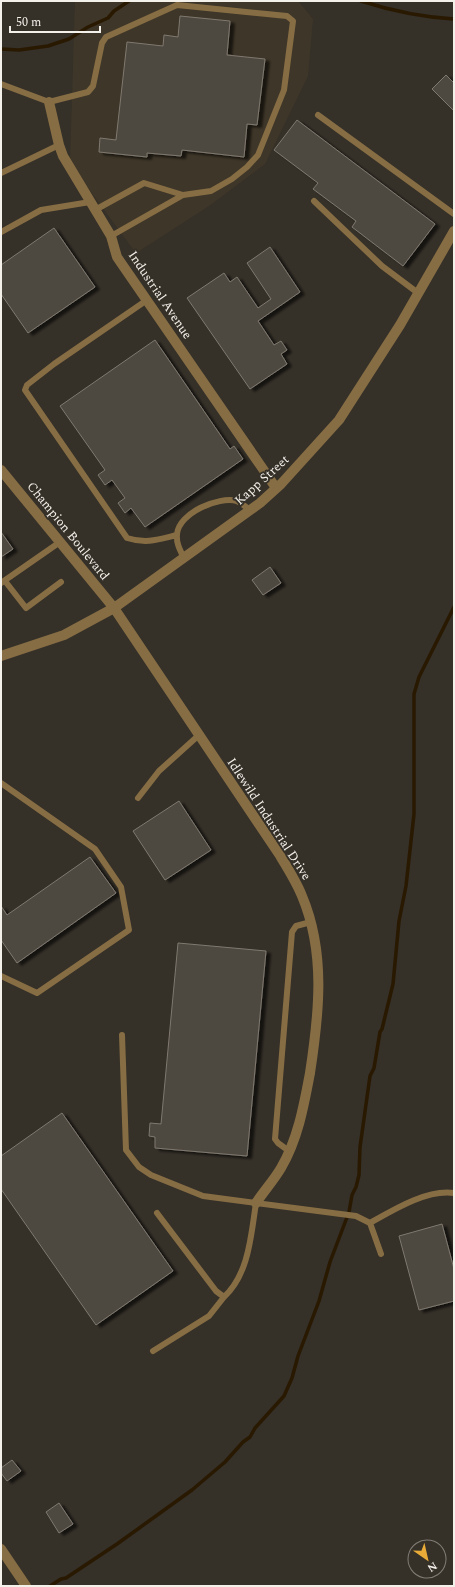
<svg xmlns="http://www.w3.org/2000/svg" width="455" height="1587" font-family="Spectral,serif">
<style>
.built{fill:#3e3628}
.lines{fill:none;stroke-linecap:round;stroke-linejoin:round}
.stream{stroke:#291900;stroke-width:3.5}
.building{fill:#4d483f;stroke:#7f7970;filter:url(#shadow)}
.service{stroke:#866d44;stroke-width:6}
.minor{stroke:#866d44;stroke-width:10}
.tertiary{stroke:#866d44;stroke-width:10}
.labels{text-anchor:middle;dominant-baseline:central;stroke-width:4;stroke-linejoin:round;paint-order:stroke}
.street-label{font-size:13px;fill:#f4f1eb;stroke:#353028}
</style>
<defs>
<filter id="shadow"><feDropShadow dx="4.5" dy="2.5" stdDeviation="1" flood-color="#0009"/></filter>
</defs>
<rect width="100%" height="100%" fill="#353028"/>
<path class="built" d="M75,1H298L313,19L308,76L265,164L209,206L136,253L70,164Z"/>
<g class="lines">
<path class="stream" d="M361,1C392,11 422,17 454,19
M1,49L19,50L48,46L69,39L88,27L108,18L114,11L129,1
M50,1586L61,1579L66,1578L117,1544L192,1490L225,1462L243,1442L250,1437L255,1428L284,1396L292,1378L298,1356L319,1301L330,1262L349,1212L352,1195L356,1187L359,1175L360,1147L370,1076L374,1068L380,1032L382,1029L393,984L399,921L406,886L414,814V694L419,677L454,607"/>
</g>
<path class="building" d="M180,16L230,21L227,55L265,59L257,125L247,124L244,157L182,150L181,156L147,153V157L99,152L100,138L116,140L127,42L163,46L164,35L178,37Z
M446,75L454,83V111L432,89Z
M297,120L435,224L403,266L352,227L356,221L313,189L318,183L274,150Z
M54,228L95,287L28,333L1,294V265Z
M270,247L300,292L258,321L274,345L281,341L287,350L281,354L287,364L250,389L187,298L224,273L230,282L237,277L258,308L271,299L247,263Z
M155,340L230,449L234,446L243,459L145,527L131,508L125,513L118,503L125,498L112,480L105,485L98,475L105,470L60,406Z
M1,532L13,549L1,557Z
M270,567L281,583L263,595L252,580Z
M179,801L211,850L165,880L133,831Z
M90,857L116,893L17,963L1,940V906L7,915Z
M178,943L266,951L247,1156L155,1148V1137L149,1136L150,1123L161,1124Z
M62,1113L173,1271L96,1325L1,1189V1156Z
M442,1224L454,1269V1301L419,1310L399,1236Z
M12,1460L21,1471L7,1481L1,1473V1468Z
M59,1503L73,1524L59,1533L46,1512Z"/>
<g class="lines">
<path class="service" d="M1,84L49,102L88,92L93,86L102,43L106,37L177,5L287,16L293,21L284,90L258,155L247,167L232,179L211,191L183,195
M318,115L454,214
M1,173L59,145
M314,201L382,266L418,293
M95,210L144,183L183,195L111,236
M1,232L41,210L90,202
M147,300L54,364L27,385L25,390L127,538C146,544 157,540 177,535
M184,558C180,550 176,543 177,534C179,513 218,496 237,501C241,503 246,507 250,510
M5,581L26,608L61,582
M1,583L60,542
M1,783L95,849L121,887L129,930L37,993L1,976
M138,798L159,771L199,735
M122,1035L126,1150L139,1167L151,1175L203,1196L356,1216L370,1223L381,1254
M289,1151L278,1143L275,1139L292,932L296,926L311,922
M157,1213L216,1291L224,1297C249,1274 251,1235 256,1203
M370,1223C393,1210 427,1189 454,1193
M153,1351L209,1316L224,1297"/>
<path class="minor" d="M49,102L59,145L63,156L111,236L117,257L276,488
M1,470L114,608L279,854C287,867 296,881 302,896C326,953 319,1014 310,1073C304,1105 298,1139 281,1168C274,1180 264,1191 256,1203
M1,656L64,635L114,608L260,503L281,484L339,420L400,325L454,231"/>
<path class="tertiary" d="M1,1549L26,1586"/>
</g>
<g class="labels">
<g class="street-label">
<text transform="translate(160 295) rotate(56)">Industrial Avenue</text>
<text transform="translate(262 480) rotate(-42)">Kapp Street</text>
<text transform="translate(68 531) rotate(51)">Champion Boulevard</text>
<text transform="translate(269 819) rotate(57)">Idlewild Industrial Drive</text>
</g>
</g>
<rect width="455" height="1587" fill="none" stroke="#f4f1eb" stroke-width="4"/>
<g transform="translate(427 1559) rotate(146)"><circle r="19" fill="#353028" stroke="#817d76"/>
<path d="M0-3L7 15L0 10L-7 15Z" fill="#e8ab37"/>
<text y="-6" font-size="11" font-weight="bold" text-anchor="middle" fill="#f4f1eb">N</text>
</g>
<path d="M10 26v6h90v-6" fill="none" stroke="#f4f1eb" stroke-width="2"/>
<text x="16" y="26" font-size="12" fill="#f4f1eb" stroke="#353028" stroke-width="3" paint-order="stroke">50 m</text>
</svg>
